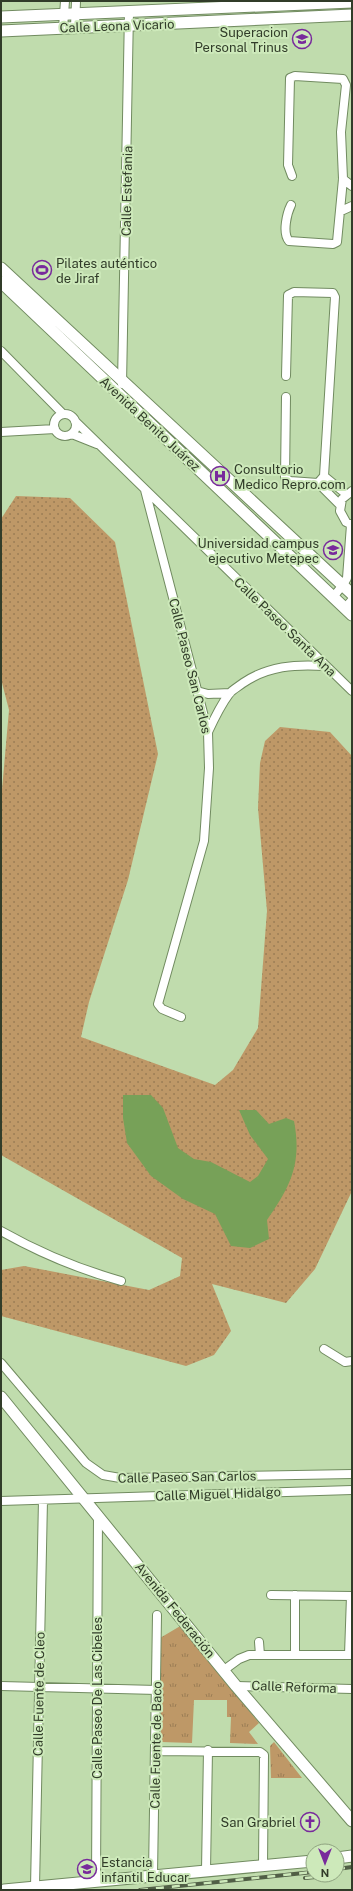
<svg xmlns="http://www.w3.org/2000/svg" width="353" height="1891" font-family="'Public Sans',sans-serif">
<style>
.grass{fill:url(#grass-dots)}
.park{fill:url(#park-tufts)}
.water{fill:#77a158}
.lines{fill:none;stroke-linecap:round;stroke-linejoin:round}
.minor-casing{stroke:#718b60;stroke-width:10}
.secondary-casing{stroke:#718b60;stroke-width:13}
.minor{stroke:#fff;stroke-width:8}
.secondary{stroke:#fff;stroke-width:11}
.rail-casing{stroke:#515f46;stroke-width:4}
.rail{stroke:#cde9ba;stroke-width:2.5;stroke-dasharray:8;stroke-linecap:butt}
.labels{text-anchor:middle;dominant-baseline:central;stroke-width:4;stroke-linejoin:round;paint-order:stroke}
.street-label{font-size:13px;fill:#313c29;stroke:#cde9ba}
.poi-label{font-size:13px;fill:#313c29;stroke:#cde9ba;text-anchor:end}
</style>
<defs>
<pattern id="grass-dots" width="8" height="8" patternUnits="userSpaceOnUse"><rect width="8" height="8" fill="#be9867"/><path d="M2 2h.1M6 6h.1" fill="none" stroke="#9b7d55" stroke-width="1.8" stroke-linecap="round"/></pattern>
<pattern id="park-tufts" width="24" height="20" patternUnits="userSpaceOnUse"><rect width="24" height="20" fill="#be9867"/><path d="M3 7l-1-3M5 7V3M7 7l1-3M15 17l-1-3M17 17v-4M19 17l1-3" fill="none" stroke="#9b7d55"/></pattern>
</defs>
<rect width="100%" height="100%" fill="#c0dcad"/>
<path class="grass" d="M16,496L70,498L115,542L158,754L128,880L89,1002L81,1037L215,1085L233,1070L258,1028L267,911L258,808L260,763L265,741L280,727L330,732L352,756V1191L315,1269L286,1303L212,1284L231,1331L214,1355L186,1366L1,1316V1270L24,1266L149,1290L180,1276L182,1258L1,1155V801L9,710L1,679V519Z"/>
<path class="park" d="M182,1625L259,1723L249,1732L258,1744L230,1743L231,1717H227V1700H194L192,1743L161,1742L160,1638Z
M274,1742L302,1778H271L270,1746Z"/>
<path class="water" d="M123,1095H151L163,1108L178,1148L194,1159L211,1162L250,1182L258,1176L268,1159L250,1135L239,1110H256L269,1124L286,1118L294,1121C302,1163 291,1186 267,1220L269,1239L250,1248L231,1246L215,1214L183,1199L151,1176L127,1143L123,1118Z"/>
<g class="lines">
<defs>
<path id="minor" d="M75,27L76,1
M63,28L65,1
M343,179L352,186
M291,205C287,213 282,233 289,241L333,244L337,242L343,179L341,132L346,85L343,79L295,76L290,78L288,165L292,176
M341,211L352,206
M1,351L63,414
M122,384L129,12
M286,397L285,478L290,481L318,483L324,476L335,297L333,293L294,292L288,295L286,376
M54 425a11 11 0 1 1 22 0a11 11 0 1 1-22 0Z
M75,421L352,691
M1,432L55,429
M72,434L97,444
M324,476L346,494
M318,483L340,505
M145,490L208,732L209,768L204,841L158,1004L162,1009L181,1017
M352,491L342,499L340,511L346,522L352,525
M333,597L343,585L347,578L351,525
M345,608L352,600
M197,691L208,694L230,693
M208,732C214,719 220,706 229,694C232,690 238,687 243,683C268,666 295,664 325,666
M1,1231C40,1253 78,1269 121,1281
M324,1349L345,1362L352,1361
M1,1363L86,1463L103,1475L120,1478L352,1474
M1,1501L352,1490
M271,1595L352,1596
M259,1642L260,1655
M295,1655V1595
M349,1655L351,1596
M224,1670L239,1659L249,1655H352
M1,1686L157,1690
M236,1686L352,1689
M156,1751L260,1752L264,1755L263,1866
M206,1871L208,1750
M153,1875L157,1615
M96,1881L98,1515
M35,1887L43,1500"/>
<path id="secondary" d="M1,17L352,2
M1,31L352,15
M1,268L352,594
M1,282L352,615
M1,1397L236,1686L352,1821
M337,1858L352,1856
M4,1890L313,1861"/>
</defs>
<use href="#minor" class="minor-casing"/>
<use href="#secondary" class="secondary-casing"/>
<use href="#minor" class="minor"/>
<use href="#secondary" class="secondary"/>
<defs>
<path id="rail" d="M337,1869L352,1867
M305,1878L336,1875
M140,1890L313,1872"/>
</defs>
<use href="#rail" class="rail-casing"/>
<use href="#rail" class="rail"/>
</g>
<defs>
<symbol id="school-ring" viewBox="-11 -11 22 22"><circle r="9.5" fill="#cde9ba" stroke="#782a9c" stroke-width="1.5"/><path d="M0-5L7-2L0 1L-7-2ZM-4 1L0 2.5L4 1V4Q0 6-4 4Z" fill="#782a9c"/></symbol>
<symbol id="stadium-ring" viewBox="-11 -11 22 22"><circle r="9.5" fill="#cde9ba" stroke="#782a9c" stroke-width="1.5"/><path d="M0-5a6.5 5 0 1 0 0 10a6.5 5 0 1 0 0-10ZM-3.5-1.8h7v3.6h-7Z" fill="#782a9c"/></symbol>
<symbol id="hospital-ring" viewBox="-11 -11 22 22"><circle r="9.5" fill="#cde9ba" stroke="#782a9c" stroke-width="1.5"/><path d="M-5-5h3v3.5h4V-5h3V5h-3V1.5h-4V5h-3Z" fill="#782a9c"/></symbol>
<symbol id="university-ring" viewBox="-11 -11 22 22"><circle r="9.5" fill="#cde9ba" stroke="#782a9c" stroke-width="1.5"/><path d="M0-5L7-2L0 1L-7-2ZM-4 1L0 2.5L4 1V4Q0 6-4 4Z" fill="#782a9c"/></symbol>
<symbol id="church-ring" viewBox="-11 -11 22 22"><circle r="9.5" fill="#cde9ba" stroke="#782a9c" stroke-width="1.5"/><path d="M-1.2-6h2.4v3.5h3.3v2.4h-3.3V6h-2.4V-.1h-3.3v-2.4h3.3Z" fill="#782a9c"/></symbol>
</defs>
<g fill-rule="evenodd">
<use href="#school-ring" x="291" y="28" width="22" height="22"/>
<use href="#stadium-ring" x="31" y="259" width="22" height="22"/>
<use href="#hospital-ring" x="209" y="465" width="22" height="22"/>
<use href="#university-ring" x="322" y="539" width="22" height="22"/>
<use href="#church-ring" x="299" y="1811" width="22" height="22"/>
<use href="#school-ring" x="76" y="1858" width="22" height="22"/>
</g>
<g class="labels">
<g class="street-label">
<text transform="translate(117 26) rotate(-2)">Calle Leona Vicario</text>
<text transform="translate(127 191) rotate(-89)">Calle Estefania</text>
<text transform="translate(150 424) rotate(43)">Avenida Benito Juárez</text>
<text transform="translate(285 627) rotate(44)">Calle Paseo Santa Ana</text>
<text transform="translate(190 666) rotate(76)">Calle Paseo San Carlos</text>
<text transform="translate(187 1477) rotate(-1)">Calle Paseo San Carlos</text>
<text transform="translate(218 1494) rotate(-2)">Calle Miguel Hidalgo</text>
<text transform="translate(175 1610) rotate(51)">Avenida Federación</text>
<text transform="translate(294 1687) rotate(2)">Calle Reforma</text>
<text transform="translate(39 1694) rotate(-89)">Calle Fuente de Cleo</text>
<text transform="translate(97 1698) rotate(-90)">Calle Paseo De Las Cibeles</text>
<text transform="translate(156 1745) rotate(-89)">Calle Fuente de Baco</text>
</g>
<g class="poi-label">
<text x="288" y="32">Superacion<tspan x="288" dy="15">Personal Trinus</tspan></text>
<text x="56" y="263" text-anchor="start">Pilates auténtico<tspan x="56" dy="15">de Jiraf</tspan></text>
<text x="234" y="469" text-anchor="start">Consultorio<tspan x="234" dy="15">Medico Repro.com</tspan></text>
<text x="319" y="543">Universidad campus<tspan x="319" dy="15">ejecutivo Metepec</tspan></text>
<text x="296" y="1822">San Grabriel</text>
<text x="101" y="1862" text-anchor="start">Estancia<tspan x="101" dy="15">infantil Educar</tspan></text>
</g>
</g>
<rect width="353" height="1891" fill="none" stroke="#313c29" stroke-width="4"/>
<g transform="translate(325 1863) rotate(180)"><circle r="19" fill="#cde9ba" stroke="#8fa480"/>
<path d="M0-3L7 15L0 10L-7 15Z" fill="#782a9c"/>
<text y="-6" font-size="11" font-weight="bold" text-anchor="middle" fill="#313c29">N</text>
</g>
</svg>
